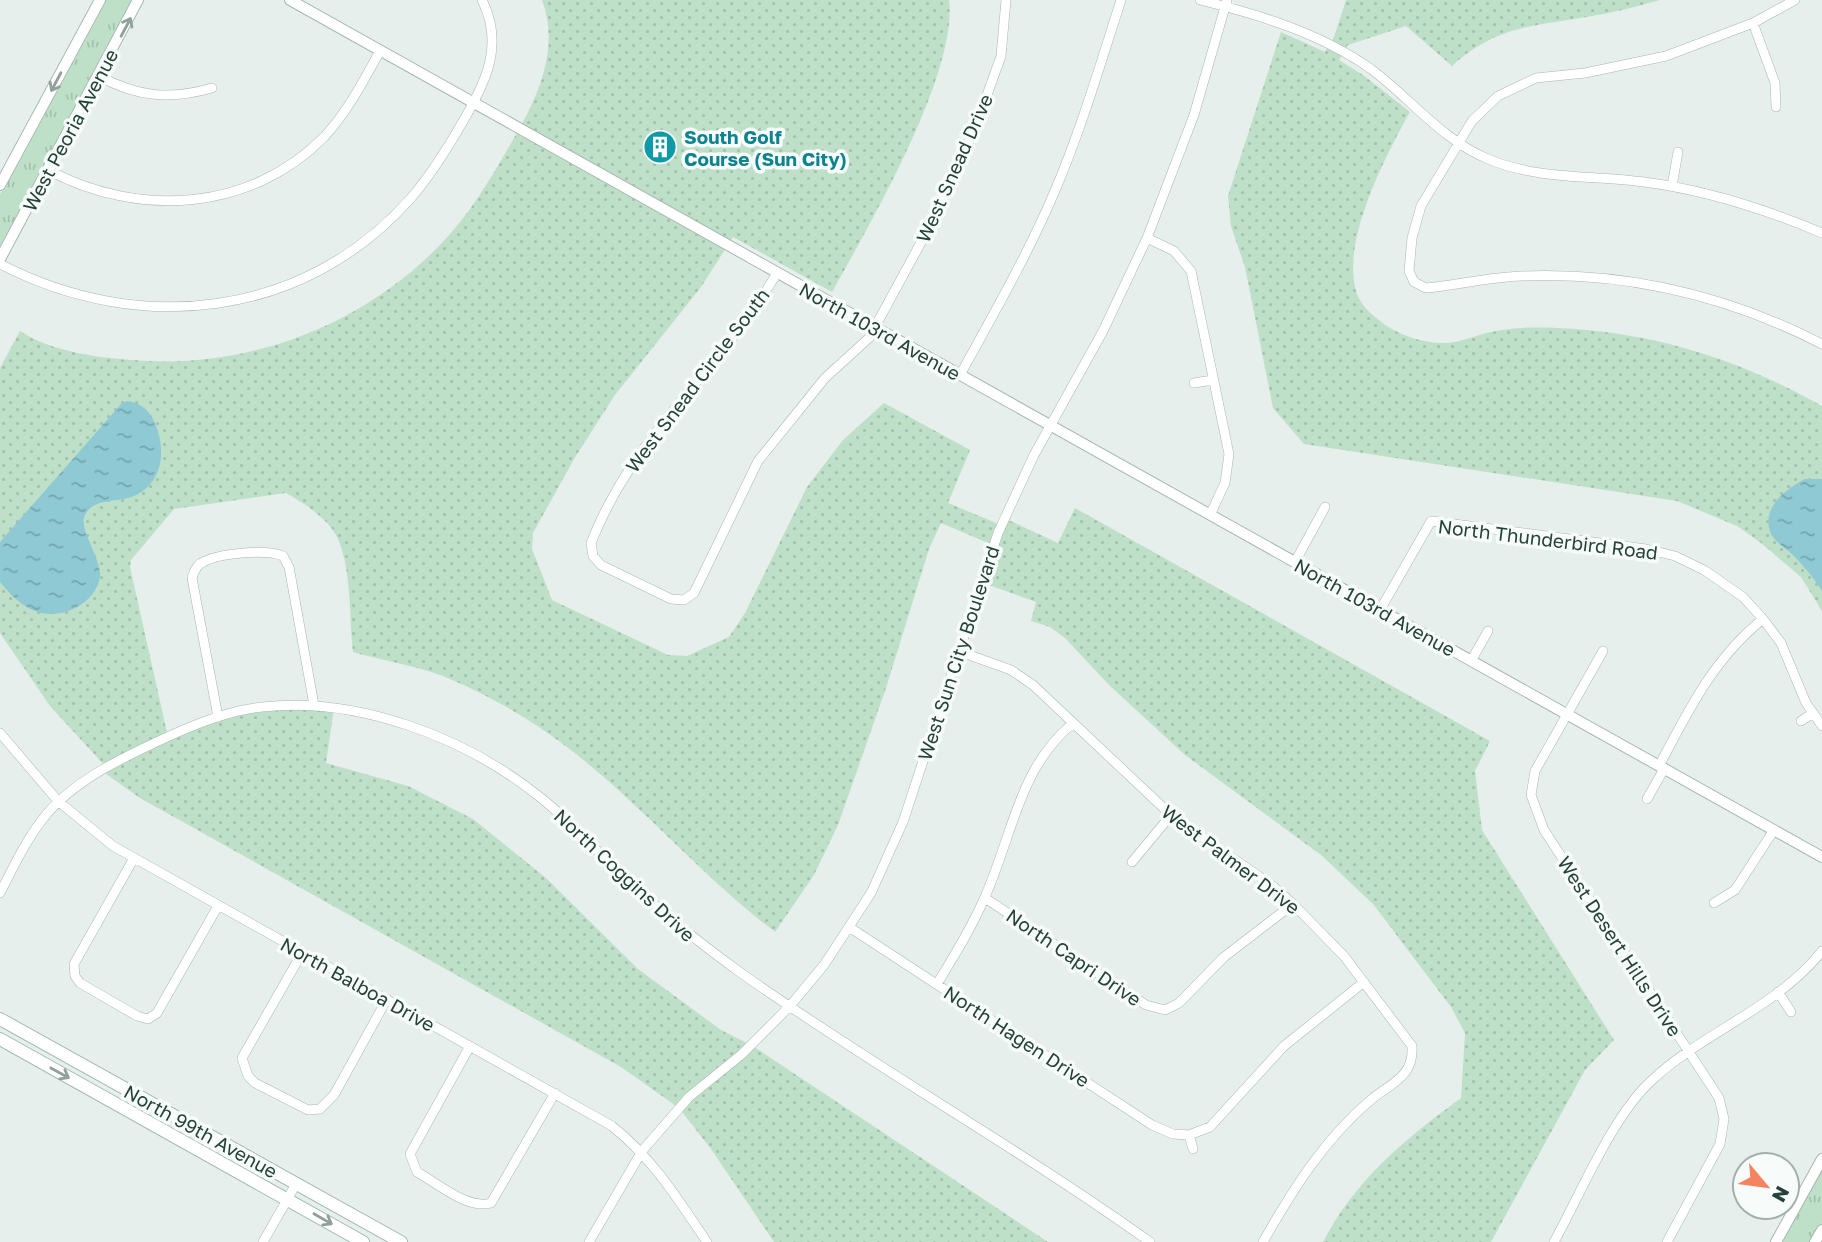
<svg xmlns="http://www.w3.org/2000/svg" width="1822" height="1242" font-family="'Golos Text',sans-serif">
<style>
.grass{fill:url(#grass-dots)}
.park{fill:url(#park-tufts)}
.water{fill:url(#water-ripples)}
.lines{fill:none;stroke-linecap:round;stroke-linejoin:round}
.minor-casing{stroke:#a8b8b2;stroke-width:10}
.tertiary-casing{stroke:#a8b8b2;stroke-width:12}
.secondary-casing{stroke:#a4bbb3;stroke-width:14}
.minor{stroke:#fff;stroke-width:9}
.tertiary{stroke:#fff;stroke-width:10}
.secondary{stroke:#fff;stroke-width:12}
.oneway{stroke:#92a09c}
.labels{text-anchor:middle;dominant-baseline:central;stroke-width:7;stroke-linejoin:round;paint-order:stroke}
.street-label{font-size:19px;fill:#24423a;stroke:#f7fbf9}
.culture-label{font-size:19px;font-weight:bold;fill:#0d838f;stroke:#f7fbf9;text-anchor:start}
</style>
<defs>
<pattern id="grass-dots" width="8" height="8" patternUnits="userSpaceOnUse" patternTransform="scale(1.75)"><rect width="8" height="8" fill="#bfe0c8"/><path d="M2 2h.1M6 6h.1" fill="none" stroke="#a4c1ad" stroke-width="1.8" stroke-linecap="round"/></pattern>
<pattern id="park-tufts" width="24" height="20" patternUnits="userSpaceOnUse" patternTransform="scale(1.75)"><rect width="24" height="20" fill="#bfe0c8"/><path d="M3 7l-1-3M5 7V3M7 7l1-3M15 17l-1-3M17 17v-4M19 17l1-3" fill="none" stroke="#a4c1ad"/></pattern>
<pattern id="water-ripples" width="26" height="14" patternUnits="userSpaceOnUse" patternTransform="scale(1.75)"><rect width="26" height="14" fill="#8ec9d4"/><path d="M2 4q2-2 4 0t4 0M15 11q2-2 4 0t4 0" fill="none" stroke="#74a5ad"/></pattern>
</defs>
<rect width="100%" height="100%" fill="#e6efeb"/>
<path class="grass" d="M542,0H949C958,73 869,226 832,292L733,237L701,287L615,395L574,459L533,533L532,549L552,600L668,655L687,656L729,637L745,613L807,487L843,440L884,403L970,450L948,503L1001,525L1004,518L1058,543L1075,508L1490,741L1475,771L1482,830L1614,1040L1585,1070L1491,1242H1323C1356,1179 1405,1139 1461,1098L1465,1033L1451,1007L1373,904L1321,855L1185,755L1109,685L1065,638L1050,627L1031,621L1036,602L981,582L993,545L941,523L929,549L886,688L838,825L814,875L775,932C688,866 619,776 525,718C499,702 468,686 440,675C412,665 381,660 353,652C349,617 352,572 338,539C330,520 304,503 286,493L174,509L131,560L130,567L168,737L240,710L334,708L326,763L408,786L473,819L546,878L638,969L721,1030L751,1045L1048,1242H774L711,1149L679,1108L621,1067L140,798L102,771L107,768L50,706L0,633V368L20,331C53,352 94,357 132,360C246,370 360,327 440,245C469,215 490,180 510,145C536,101 561,51 542,0Z
M1346,0H1660C1636,7 1611,13 1586,17C1532,26 1495,27 1452,66L1406,26L1348,45L1339,60L1363,75L1410,112C1386,155 1333,254 1361,302C1366,310 1373,315 1380,321C1397,335 1422,343 1444,343C1460,343 1476,335 1491,332C1516,326 1549,327 1576,329C1665,336 1744,362 1822,406V611L1801,577L1761,543L1737,526L1677,501L1304,444L1273,408L1245,267L1231,226L1228,196L1281,32L1325,52L1334,37Z"/>
<path class="park" d="M105,0H135L0,250V194Z
M1822,1167V1223L1811,1242H1781Z"/>
<path class="water" d="M127,401C141,403 149,410 155,423C167,451 163,488 128,498C114,502 93,499 85,515C78,529 101,557 100,576C97,603 62,620 38,612C22,607 10,594 0,582V542L121,404Z
M1805,479H1822V591C1814,578 1805,568 1795,557C1788,550 1775,542 1771,534C1760,508 1786,489 1805,479Z"/>
<g class="lines">
<defs>
<path id="minor" d="M1200,0C1260,15 1320,33 1371,69C1410,98 1442,140 1488,159C1538,180 1592,175 1644,182C1706,190 1765,209 1822,233
M1795,0L1753,23L1666,56L1585,73L1536,78L1498,96L1472,121L1421,206L1412,238L1409,271L1414,282L1426,288C1458,285 1490,277 1522,276C1628,272 1728,296 1822,344
M1753,23L1775,83L1776,107
M99,76C137,97 170,100 212,88
M48,170C138,218 251,212 325,136C348,111 364,80 380,51
M1672,186L1678,152
M1147,238L1174,251L1191,271L1229,454L1225,483L1210,515
M0,264C139,336 304,319 411,198C431,175 447,149 462,123C485,84 505,45 482,0
M777,273C720,370 633,435 591,543L593,556L601,565L671,599L684,600L694,593L758,461L825,378L869,338L931,224L976,126L1001,56L1006,0
M960,375C993,315 1027,256 1054,193C1081,130 1100,65 1121,0
M1194,383L1213,380
M1295,562L1325,507
M1380,610L1431,521L1646,549L1675,556L1704,570L1743,597L1763,619L1781,643L1806,703L1822,726
M958,651L1011,670L1033,685L1171,815L1274,887L1293,904L1344,956L1412,1046C1414,1075 1394,1082 1373,1098C1325,1138 1293,1189 1263,1242
M1603,651L1535,771L1531,795L1544,830L1719,1098L1724,1119L1720,1144L1667,1242
M1471,661L1488,631
M218,717L192,578C194,570 197,564 205,561C223,553 266,549 283,556L289,567L314,705
M1801,721L1813,713
M0,733L58,801L113,846L612,1126C654,1160 677,1198 707,1242
M1659,766C1688,711 1714,658 1763,619
M1647,799L1664,769
M134,858L74,964L75,976L80,983L137,1016L148,1019L157,1013L218,906
M1132,862L1171,815
M0,893C13,868 25,842 42,820C73,779 130,754 176,733C203,721 232,710 262,707C358,696 467,738 541,798C573,823 598,853 627,880C663,914 701,944 741,973C874,1067 1017,1147 1150,1242
M985,898L1146,1005L1165,1010L1179,1003L1224,957L1293,904
M1714,903L1735,890L1774,830
M849,927L1152,1125L1173,1134L1189,1135L1210,1127L1284,1046L1364,982
M302,953L242,1058L248,1076L255,1083L308,1110L320,1109L334,1095L387,999
M937,984C954,956 971,929 984,899C1012,838 1018,769 1072,724
M1778,992L1791,1012
M470,1046L410,1154L417,1172C437,1183 468,1210 491,1203L555,1093
M1189,1135L1193,1149
M263,1242L296,1184
M589,1242L642,1151L689,1097L742,1054L789,1007L824,965L871,893L903,822L998,533L1034,455L1103,331L1147,238L1194,115L1227,0
M1554,1242C1580,1195 1612,1117 1651,1081C1703,1032 1777,1008 1822,951"/>
<path id="tertiary" d="M290,0L1822,857
M0,185L100,0
M0,259L138,0
M1776,1242L1822,1159
M1815,1242L1822,1230"/>
<path id="secondary" d="M0,1019L401,1242
M0,1039L363,1242"/>
</defs>
<use href="#minor" class="minor-casing"/>
<use href="#tertiary" class="tertiary-casing"/>
<use href="#secondary" class="secondary-casing"/>
<use href="#minor" class="minor"/>
<use href="#tertiary" class="tertiary"/>
<use href="#secondary" class="secondary"/>
</g>
<defs><path id="oneway-shaft" d="M-6 0H5M1.5-3L5.5 0L1.5 3" fill="none" stroke-width="1.6" stroke-linecap="round" stroke-linejoin="round" transform="scale(1.75)"/></defs>
<g class="oneway">
<use href="#oneway-shaft" transform="translate(126 27) rotate(-62)"/>
<use href="#oneway-shaft" transform="translate(56 82) rotate(118)"/>
<use href="#oneway-shaft" transform="translate(60 1073) rotate(29)"/>
<use href="#oneway-shaft" transform="translate(323 1219) rotate(30)"/>
</g>
<defs>
<symbol id="building-disc" viewBox="-11 -11 22 22"><circle r="9.5" fill="#0f9aa8" stroke="#f7fbf9"/><path d="M-4-6H4V6H1V3H-1V6H-4ZM-2.5-4.3h1.7v1.8h-1.7ZM.8-4.3h1.7v1.8H.8ZM-2.5-1h1.7V.8h-1.7ZM.8-1h1.7V.8H.8Z" fill="#fff"/></symbol>
</defs>
<g fill-rule="evenodd">
<use href="#building-disc" x="641" y="128" width="38" height="38"/>
</g>
<g class="labels">
<g class="street-label">
<text transform="translate(70 130) rotate(-62)">West Peoria Avenue</text>
<text transform="translate(954 168) rotate(-66)">West Snead Drive</text>
<text transform="translate(880 331) rotate(29)">North 103rd Avenue</text>
<text transform="translate(697 380) rotate(-53)">West Snead Circle South</text>
<text transform="translate(1548 539) rotate(7)">North Thunderbird Road</text>
<text transform="translate(1375 607) rotate(29)">North 103rd Avenue</text>
<text transform="translate(958 653) rotate(-72)">West Sun City Boulevard</text>
<text transform="translate(1231 859) rotate(37)">West Palmer Drive</text>
<text transform="translate(625 875) rotate(43)">North Coggins Drive</text>
<text transform="translate(1620 946) rotate(57)">West Desert Hills Drive</text>
<text transform="translate(1074 957) rotate(34)">North Capri Drive</text>
<text transform="translate(358 984) rotate(29)">North Balboa Drive</text>
<text transform="translate(1017 1036) rotate(33)">North Hagen Drive</text>
<text transform="translate(201 1131) rotate(29)">North 99th Avenue</text>
</g>
<g class="culture-label">
<text x="684" y="136">South Golf<tspan x="684" dy="22">Course (Sun City)</tspan></text>
</g>
</g>
<g transform="translate(1766 1186) rotate(119)"><circle r="33" fill="#f7fbf9" stroke="#a3b1ad" stroke-width="2"/>
<path d="M0-5L12 26L0 18L-12 26Z" fill="#f4845f"/>
<text y="-10" font-size="19" font-weight="bold" text-anchor="middle" fill="#24423a">N</text>
</g>
</svg>
